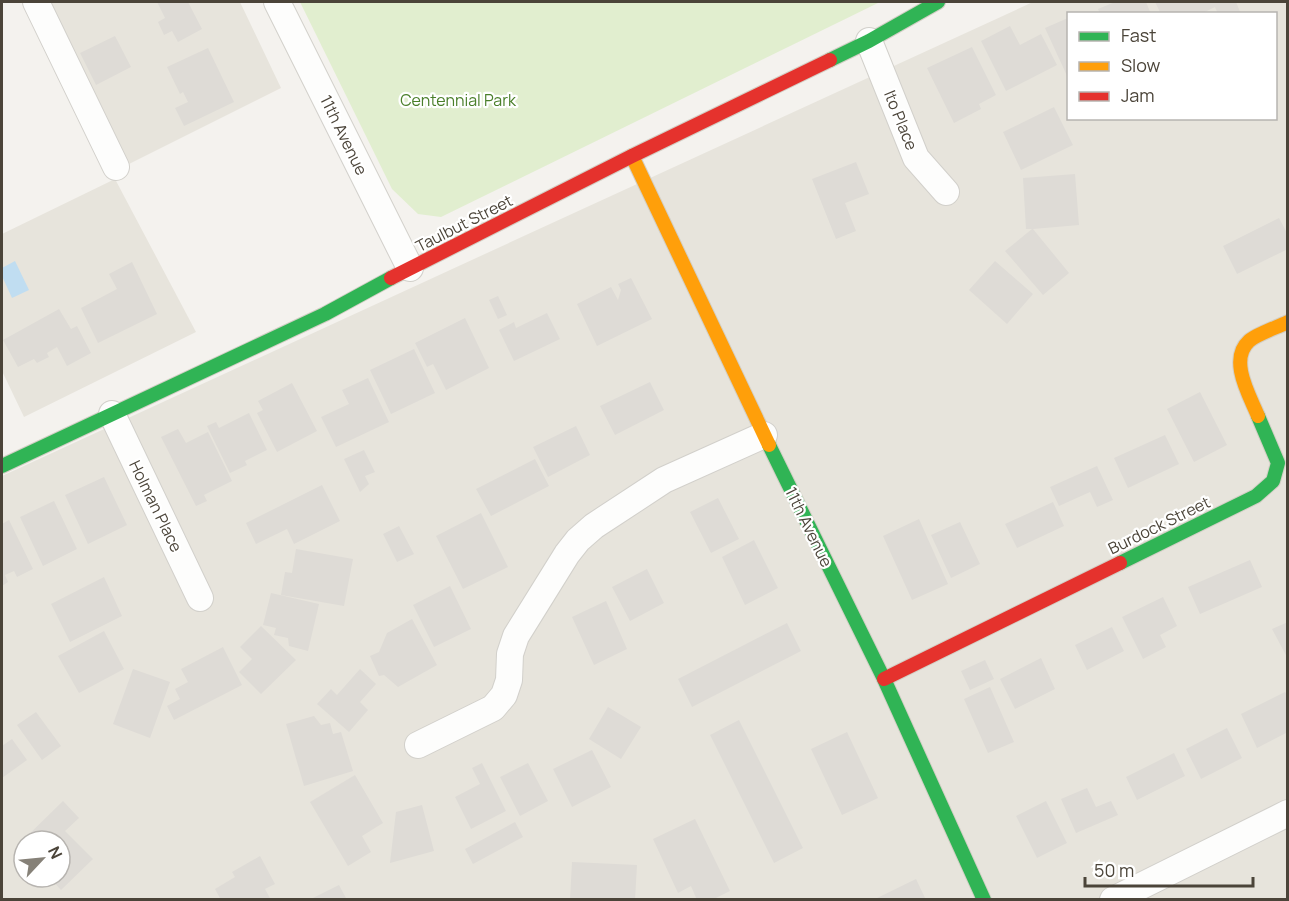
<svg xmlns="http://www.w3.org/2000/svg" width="1289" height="901" font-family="Manrope,sans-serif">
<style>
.residential{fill:#e7e4dc;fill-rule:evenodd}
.green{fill:#e1eecf}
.water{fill:#c0ddf1}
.building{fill:#dedbd6}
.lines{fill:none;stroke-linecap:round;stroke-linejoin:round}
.street-casing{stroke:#d2d0cb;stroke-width:28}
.fast-casing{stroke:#d3cfc5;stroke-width:16}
.slow-casing{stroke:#d3cfc5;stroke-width:16}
.jam-casing{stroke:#d3cfc5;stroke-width:16}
.street{stroke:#fdfdfc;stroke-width:26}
.fast{stroke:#30b455;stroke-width:14}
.slow{stroke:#ff9f0a;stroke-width:14}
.jam{stroke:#e5322d;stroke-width:14}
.labels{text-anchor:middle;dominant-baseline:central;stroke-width:4.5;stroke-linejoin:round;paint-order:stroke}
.park-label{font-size:16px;fill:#4a7f2a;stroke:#fff}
.street-label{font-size:16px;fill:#4b4439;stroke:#fff}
</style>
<rect width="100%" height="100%" fill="#f4f2ee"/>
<path class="residential" d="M42,2H240L281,88L123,167Z
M1033,2H1287V899H2V476ZM1068,14H1276V118H1068ZM24,841H60V877H24Z
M115,179L196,332L24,417L2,371V234Z"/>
<path class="green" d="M300,2H880L441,217L418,214L392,189Z"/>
<path class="water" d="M15,261L29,290L12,298L2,276V268Z"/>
<path class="building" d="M157,2H188L202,29L178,42L172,31L164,35L158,22L165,18Z
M1115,2H1146L1151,14H1100L1098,9Z
M1155,2H1236L1241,14H1218L1215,7L1201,14H1161Z
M1068,18V78L1045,28Z
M1010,26L1020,45L1041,34L1057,65L1006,91L981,41Z
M115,36L131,67L96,85L80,53Z
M972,47L996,95L979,104L981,109L954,123L927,68Z
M208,48L234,102L184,126L175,108L188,102L183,92L180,94L167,67Z
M1054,107L1073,145L1021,170L1003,132Z
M856,162L869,194L845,203L856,231L836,239L812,179Z
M1075,174L1079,225L1033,229L1069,273L1043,295L1005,251L1032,229H1026L1023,178Z
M1279,218L1288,235V249L1237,274L1223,246Z
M995,261L1033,294L1007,324L969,290Z
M132,262L157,314L98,343L81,308L117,289L109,274Z
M631,278L652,319L597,346L577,304L611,287L618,300L621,290L618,284Z
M498,296L507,315L498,319L489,300Z
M59,309L71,329L77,326L91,353L67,366L57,347L47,353L49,357L37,363L34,359L18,367L3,340Z
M547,313L560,339L514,361L499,330L514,322L516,328Z
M465,318L489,368L446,390L433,364L427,367L415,343Z
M414,349L435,393L391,414L370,370Z
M368,378L389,422L336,447L321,417L349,404L342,390Z
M650,382L664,410L615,435L600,406Z
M292,383L317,431L277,452L257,413L263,410L258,401Z
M1200,392L1227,445L1194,462L1167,409Z
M249,413L267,450L245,461L247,465L230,473L207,426L216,422L219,428Z
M576,426L590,455L548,477L533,447Z
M178,429L186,443L208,432L232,481L204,495L207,501L196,506L161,437Z
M1165,435L1179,464L1128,488L1114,458Z
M364,450L375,472L365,476L369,484L360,492L344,459Z
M535,459L549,486L491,516L476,489Z
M1097,466L1113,500L1097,507L1090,492L1059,506L1050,487Z
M104,477L127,525L88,544L65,495Z
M322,485L340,521L294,544L287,529L256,544L246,523Z
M718,498L739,539L711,553L690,512Z
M54,501L77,549L43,566L20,517Z
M1053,502L1064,526L1017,548L1005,524Z
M481,513L508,567L463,589L436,536Z
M919,519L948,584L912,600L883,536Z
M9,520L33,569L17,577L14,571L5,575L8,582L2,586V524Z
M960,522L980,564L951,578L931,535Z
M399,526L414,554L397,562L383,534Z
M754,540L778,588L745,605L722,557Z
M296,549L353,559L344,606L281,595L285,572L292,573Z
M1250,560L1262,587L1200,614L1188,587Z
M647,569L664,603L630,621L612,587Z
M104,577L122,616L70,642L51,604Z
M450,586L471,629L434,647L413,605Z
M271,593L319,604L308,651L289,646L288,638L274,635L276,628L263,625Z
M1163,597L1177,626L1160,635L1166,647L1143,659L1122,617Z
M606,601L627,649L594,665L572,617Z
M412,619L437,665L398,687L384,675L379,676L370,656L379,652L387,633Z
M1288,622V659L1272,629Z
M787,623L801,651L692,707L678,679Z
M261,626L296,660L261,694L239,672L252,659L240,647Z
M1112,627L1124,651L1087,670L1075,645Z
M104,631L124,669L79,693L58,656Z
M223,647L242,685L174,720L167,706L180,699L175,689L188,682L181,669Z
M1041,658L1055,689L1015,709L1000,679Z
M985,660L994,679L970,690L961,671Z
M133,669L170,682L150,738L113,724Z
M360,669L376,684L360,702L368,710L349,732L317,704L331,689L337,695Z
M990,687L1014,742L988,753L964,699Z
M1285,692L1288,696V732L1257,748L1241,714Z
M608,707L641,727L621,759L589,739Z
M36,712L61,746L42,760L17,725Z
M314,716L321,725L330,723L333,734L341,732L353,771L304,786L286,724Z
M739,720L803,848L774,863L710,735Z
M1227,728L1242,758L1201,779L1186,749Z
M847,732L878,798L842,815L811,749Z
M12,739L27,760L2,778V746Z
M592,750L611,787L572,807L553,769Z
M1174,753L1185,776L1137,800L1126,777Z
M482,763L506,811L471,829L455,797L480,784L472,768Z
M528,763L548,801L520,816L500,777Z
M355,775L383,823L362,836L371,852L348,866L310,802Z
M1087,788L1096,807L1111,801L1118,815L1076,833L1061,799Z
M63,801L79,818L65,831L93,859L61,890L49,877H60V841H24V851L18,845Z
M1046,801L1067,843L1037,858L1016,816Z
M422,805L434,851L390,863L396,812Z
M695,819L730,891L712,900H697L691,886L678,893L653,839Z
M515,822L523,837L473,864L465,849Z
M260,856L275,884L265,889L271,900H221L215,889L235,877L232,872Z
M572,862L637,865L635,900H570Z
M916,879L926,900H873Z
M339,885L347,900H309Z"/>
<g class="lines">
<defs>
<path id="street" d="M36,2L116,167
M277,2L410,268
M869,41L916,158L946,192
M112,414L200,598
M418,745L493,708L504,695L509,680L510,654L516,636L567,554L578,540L594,526L664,480L764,435
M1113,900L1288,813"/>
<path id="fast" d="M830,60L869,41L938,2
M769,445L884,679L984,900
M2,466L325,314L391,278
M1120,563L1256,496L1273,481L1278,463L1258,416"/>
<path id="slow" d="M632,156L769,445
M1258,416C1250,396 1228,360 1249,341C1257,334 1278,327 1288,322"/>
<path id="jam" d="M391,278L632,156L830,60
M884,679L1120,563"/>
</defs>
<use href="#street" class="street-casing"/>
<use href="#fast" class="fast-casing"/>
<use href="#slow" class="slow-casing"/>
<use href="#jam" class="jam-casing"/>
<use href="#street" class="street"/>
<use href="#fast" class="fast"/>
<use href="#slow" class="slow"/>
<use href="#jam" class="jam"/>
</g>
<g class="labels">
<g class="park-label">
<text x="458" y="100">Centennial Park</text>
</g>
<g class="street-label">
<text transform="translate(901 120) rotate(68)">Ito Place</text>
<text transform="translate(344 135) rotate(64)">11th Avenue</text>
<text transform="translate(464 223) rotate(-27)">Taulbut Street</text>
<text transform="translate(156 506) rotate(64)">Holman Place</text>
<text transform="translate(1159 525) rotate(-26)">Burdock Street</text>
<text transform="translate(809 527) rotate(64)">11th Avenue</text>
</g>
</g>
<rect width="1289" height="901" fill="none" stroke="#4b4439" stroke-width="6"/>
<rect x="1067" y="12" width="210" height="108" fill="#ffffff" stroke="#b7b4b0" stroke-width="1.5"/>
<rect x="1079" y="32" width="30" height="9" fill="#30b455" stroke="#b7b4b0" stroke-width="1.5"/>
<text x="1121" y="42" font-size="18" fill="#4b4439">Fast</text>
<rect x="1079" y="62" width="30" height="9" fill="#ff9f0a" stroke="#b7b4b0" stroke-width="1.5"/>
<text x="1121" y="72" font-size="18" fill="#4b4439">Slow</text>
<rect x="1079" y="92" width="30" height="9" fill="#e5322d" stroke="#b7b4b0" stroke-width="1.5"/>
<text x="1121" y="102" font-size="18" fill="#4b4439">Jam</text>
<g transform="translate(42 859) rotate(64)"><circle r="28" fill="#ffffff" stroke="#b7b4b0" stroke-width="1.5"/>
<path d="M0-4.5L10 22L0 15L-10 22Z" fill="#868178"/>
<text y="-9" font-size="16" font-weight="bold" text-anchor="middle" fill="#4b4439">N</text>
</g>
<path d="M1085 877v9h168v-9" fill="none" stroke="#4b4439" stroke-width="3"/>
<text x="1094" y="877" font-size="18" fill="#4b4439" stroke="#ffffff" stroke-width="4.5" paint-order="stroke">50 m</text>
</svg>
